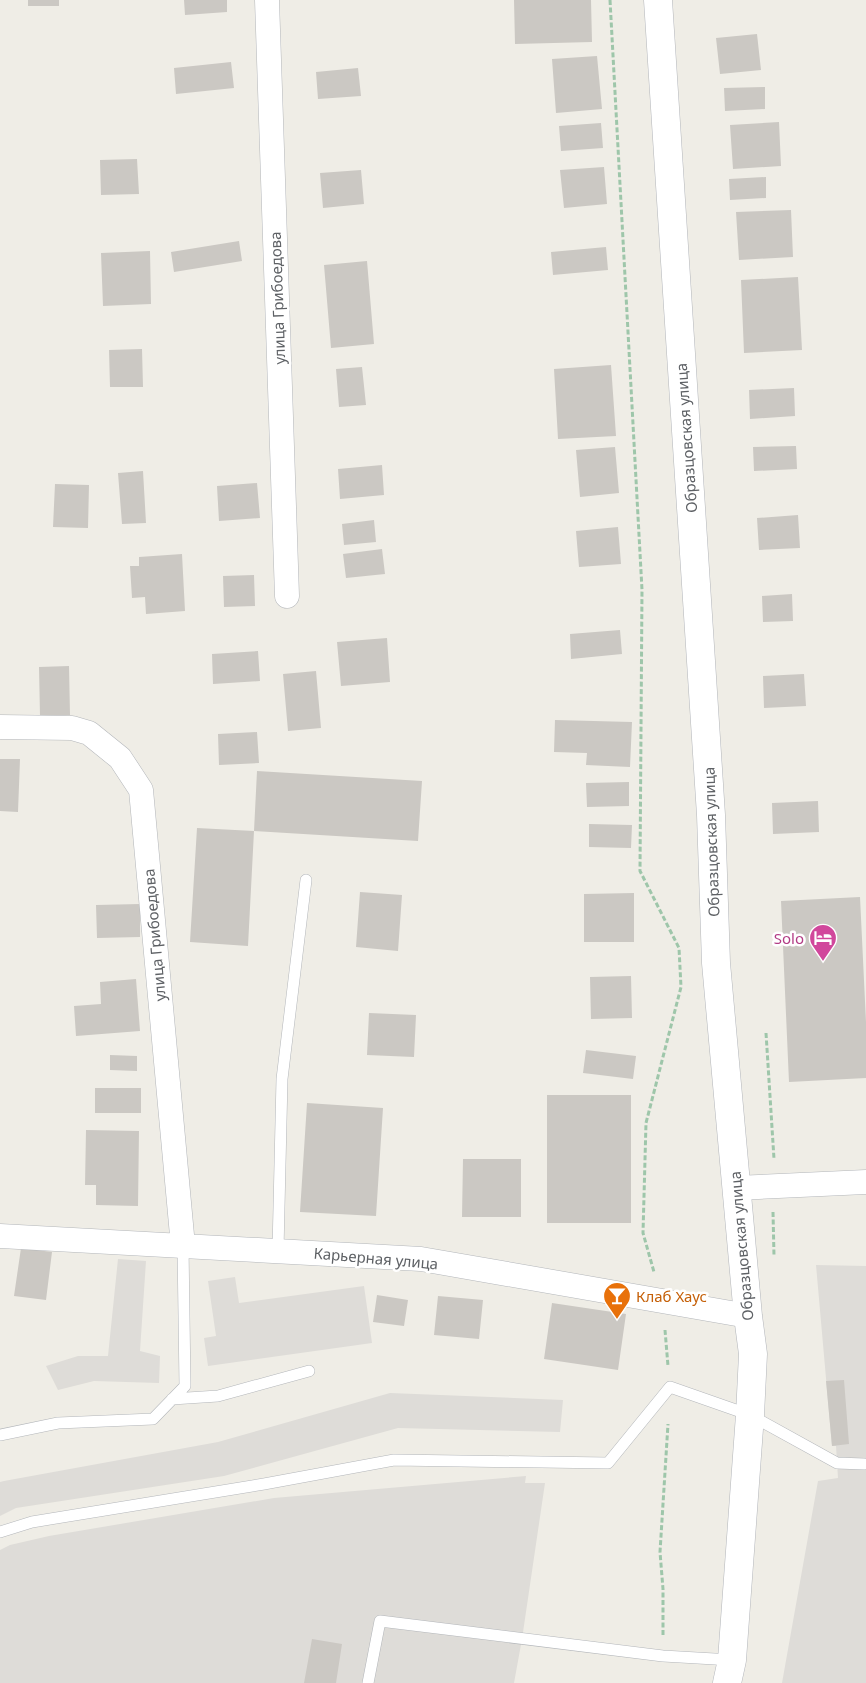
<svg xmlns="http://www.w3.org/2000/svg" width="866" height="1683" font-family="'Noto Sans',sans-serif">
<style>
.industrial{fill:#dedcd8}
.building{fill:#cbc8c3}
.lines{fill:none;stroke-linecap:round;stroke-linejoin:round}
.service-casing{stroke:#b3b6ba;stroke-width:12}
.minor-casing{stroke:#b3b6ba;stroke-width:25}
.secondary-casing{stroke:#b2b5ba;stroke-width:29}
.path{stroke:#9ec6aa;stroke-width:3;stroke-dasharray:5 2.5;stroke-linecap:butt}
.service{stroke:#fff;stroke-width:11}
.minor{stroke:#fff;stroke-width:24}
.secondary{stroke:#fff;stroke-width:28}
.labels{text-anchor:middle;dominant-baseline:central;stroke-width:5;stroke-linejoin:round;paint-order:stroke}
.street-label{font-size:15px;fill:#5e6165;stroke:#fff}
.hotel-label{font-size:15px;fill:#b23c85;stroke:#fff;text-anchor:end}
.food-label{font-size:15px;fill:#c56008;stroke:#fff;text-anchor:start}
</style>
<rect width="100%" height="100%" fill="#efede6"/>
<path class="industrial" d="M118,1259L146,1261L140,1351L160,1356L159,1383L94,1381L58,1390L46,1366L78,1356H108Z
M816,1265L866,1266V1683H782L818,1481L838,1478L836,1446H832Z
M235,1277L239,1303L364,1286L372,1343L208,1366L204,1338L216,1336L208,1281Z
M390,1393L563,1400L560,1432L398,1428L224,1476L16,1508L0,1516V1482L4,1481L218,1442Z
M526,1476L525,1483H545L522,1639L514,1683H0V1550L10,1545L49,1536L274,1498Z"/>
<path class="building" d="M28,0H59V6H28Z
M184,0H227V12L185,15Z
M514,0H591L592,42L515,44Z
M757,34L761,70L720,74L716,38Z
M597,56L602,109L556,113L552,59Z
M231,62L234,88L176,94L174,68Z
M358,68L361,96L318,99L316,72Z
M765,87V109L725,111L724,88Z
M779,122L781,166L733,169L730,125Z
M601,123L603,148L561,151L559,126Z
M137,159L139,194L101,195L100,160Z
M604,167L607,204L564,208L560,170Z
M361,170L364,204L323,208L320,173Z
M766,177V198L730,200L729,179Z
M791,210L793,257L739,260L736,212Z
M239,241L242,261L174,272L171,252Z
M606,247L608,270L553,275L551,252Z
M150,251L151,304L103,306L101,253Z
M367,261L374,344L331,348L324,265Z
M798,277L802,350L744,353L741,280Z
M142,349L143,387H110L109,350Z
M611,365L616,436L558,439L554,369Z
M362,367L366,405L339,407L336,369Z
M794,388L795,416L750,419L749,390Z
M796,446L797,469L754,471L753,447Z
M615,447L619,493L580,497L576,450Z
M382,465L384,495L340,499L338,469Z
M143,471L146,523L122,524L118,473Z
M257,483L260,518L219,521L217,486Z
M55,484L89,485L88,528L53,527Z
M798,515L800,548L759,550L757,518Z
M374,520L376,542L344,545L342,524Z
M618,527L621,564L579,567L576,531Z
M382,549L385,574L346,578L343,554Z
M182,554L185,611L146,614L145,597L132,598L130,566H139V557Z
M254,575L255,606L224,607L223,576Z
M792,594L793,621L763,622L762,596Z
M620,630L622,654L571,659L570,634Z
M387,638L390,682L341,686L337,642Z
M258,651L260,681L213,684L212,654Z
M69,666L70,715L40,716L39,667Z
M316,671L321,728L288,731L283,674Z
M804,674L806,706L764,708L763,676Z
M555,720L632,722L630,767L586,765L587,753L554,752Z
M257,732L259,763L219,765L218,734Z
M0,759H20L18,812L0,811Z
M257,771L422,781L418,841L254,831Z
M629,782V806L587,807L586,783Z
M818,801L819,832L773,834L772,803Z
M589,824L632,825L631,848L589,847Z
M197,828L254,831L248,946L190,942Z
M360,892L402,895L398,951L356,947Z
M634,893V942H584V894Z
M860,897L866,1022V1078L789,1082L781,901Z
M140,904V937L97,938L96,905Z
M631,976L632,1018L591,1019L590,977Z
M136,979L140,1031L76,1036L74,1006L101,1004L100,982Z
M369,1013L416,1015L414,1057L367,1055Z
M586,1050L636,1056L633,1079L583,1073Z
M110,1055L137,1056V1071L110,1070Z
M95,1088H141V1113H95Z
M547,1095H631V1223H547Z
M307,1103L383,1108L376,1216L300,1212Z
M86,1130L139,1131L138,1206L96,1205V1185H85Z
M463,1159H521V1217H462Z
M21,1248L52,1252L46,1300L14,1296Z
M377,1295L408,1300L404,1326L373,1322Z
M438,1296L483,1300L479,1339L434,1335Z
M552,1303L626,1314L618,1370L544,1359Z
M844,1380L849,1444L832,1446L826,1381Z
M312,1639L342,1644L336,1683H304Z"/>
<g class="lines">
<defs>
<path id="service" d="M278,1250L282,1079L306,880
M172,1399L218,1396L309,1371
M0,1435L58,1423L153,1419L185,1386L183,1246
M0,1532L32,1522L264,1484L394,1460L608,1463L670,1387L750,1415L837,1463L864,1464
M368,1683L380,1621L663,1656L732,1660"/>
<path id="minor" d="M267,0L287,596
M0,727L72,728L89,733L120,758L141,790L183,1246
M736,1188L866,1182
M0,1236L421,1259L748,1316"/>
<path id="secondary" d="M658,0L711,815L716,963L748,1316L753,1354L750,1415L732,1660L727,1683"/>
</defs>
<use href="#service" class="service-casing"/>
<use href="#minor" class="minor-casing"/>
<use href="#secondary" class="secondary-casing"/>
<path class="path" d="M610,0L642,590L640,871L679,948L681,987L646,1123L643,1233L654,1272
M766,1033L774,1159
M773,1212L774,1256
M665,1330L668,1366
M663,1635V1589L660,1552L668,1424"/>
<use href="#service" class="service"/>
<use href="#minor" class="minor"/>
<use href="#secondary" class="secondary"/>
</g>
<defs>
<symbol id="hotel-pin" viewBox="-11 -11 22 30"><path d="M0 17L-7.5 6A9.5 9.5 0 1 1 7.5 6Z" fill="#d1479c" stroke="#fff"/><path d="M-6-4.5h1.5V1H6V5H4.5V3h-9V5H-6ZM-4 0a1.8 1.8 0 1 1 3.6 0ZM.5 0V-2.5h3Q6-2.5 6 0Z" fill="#fff"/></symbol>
<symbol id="bar-pin" viewBox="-11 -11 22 30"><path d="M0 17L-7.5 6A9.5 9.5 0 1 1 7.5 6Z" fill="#e8710a" stroke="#fff"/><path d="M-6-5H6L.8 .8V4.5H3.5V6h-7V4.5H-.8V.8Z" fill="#fff"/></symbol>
</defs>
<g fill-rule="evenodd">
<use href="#hotel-pin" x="807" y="922" width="32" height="43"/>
<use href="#bar-pin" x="601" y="1280" width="32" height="43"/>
</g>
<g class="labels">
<g class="street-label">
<text transform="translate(277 298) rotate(-92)">улица Грибоедова</text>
<text transform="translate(686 438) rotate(-94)">Образцовская улица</text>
<text transform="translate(711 842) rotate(-92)">Образцовская улица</text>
<text transform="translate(154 935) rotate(-95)">улица Грибоедова</text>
<text transform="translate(741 1246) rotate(-95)">Образцовская улица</text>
<text transform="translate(376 1258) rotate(5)">Карьерная улица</text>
</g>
<g class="hotel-label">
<text x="804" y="938">Solo</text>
</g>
<g class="food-label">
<text x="636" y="1296">Клаб Хаус</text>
</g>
</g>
</svg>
